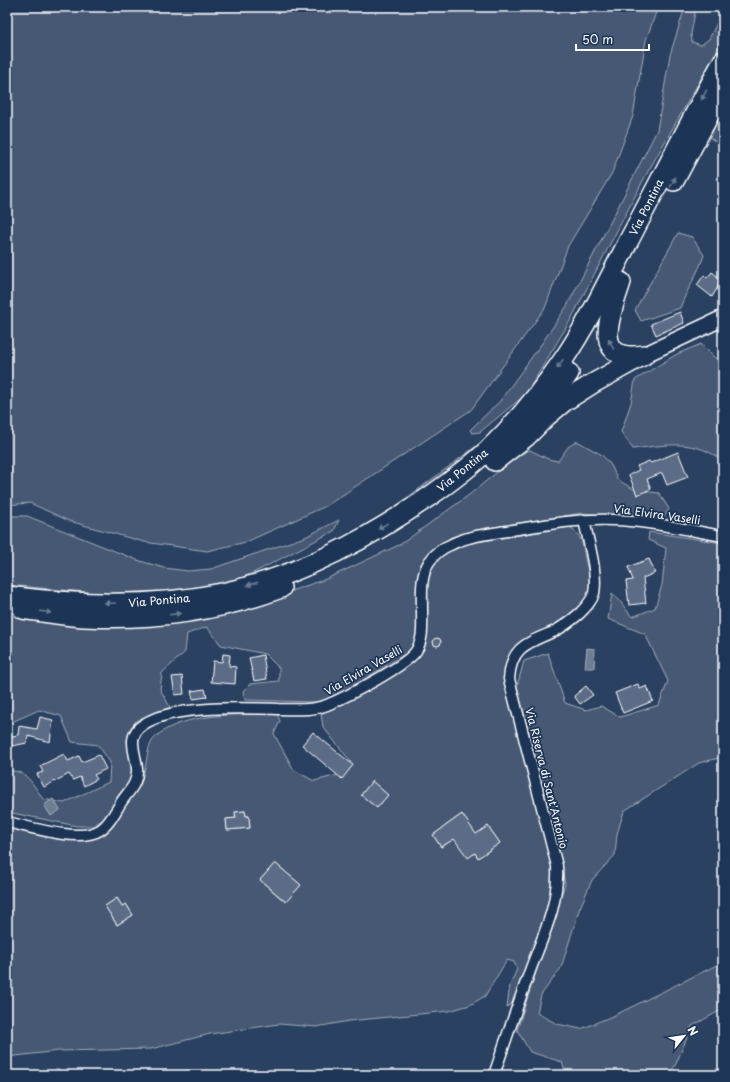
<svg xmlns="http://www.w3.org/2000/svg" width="730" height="1082" font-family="'Playpen Sans',sans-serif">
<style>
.green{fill:#465975;stroke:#a2acba;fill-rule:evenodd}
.water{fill:#6d7d92;stroke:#a7b1be}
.building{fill:#5b6c86;stroke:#fff}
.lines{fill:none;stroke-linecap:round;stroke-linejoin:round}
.street-casing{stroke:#fff;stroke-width:13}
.secondary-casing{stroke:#fff;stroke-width:18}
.highway-casing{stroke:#fff;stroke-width:22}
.street{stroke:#1d3557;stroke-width:10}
.secondary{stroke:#1d3557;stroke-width:15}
.highway{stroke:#1d3557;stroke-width:19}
.oneway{fill:#6c7c92}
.labels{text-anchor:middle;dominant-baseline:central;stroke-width:3.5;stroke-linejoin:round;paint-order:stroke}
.street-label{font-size:11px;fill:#fff;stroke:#1d3557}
</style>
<rect width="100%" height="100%" fill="#2a4161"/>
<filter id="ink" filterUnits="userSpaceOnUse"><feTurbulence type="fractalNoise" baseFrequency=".025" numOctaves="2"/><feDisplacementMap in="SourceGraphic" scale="8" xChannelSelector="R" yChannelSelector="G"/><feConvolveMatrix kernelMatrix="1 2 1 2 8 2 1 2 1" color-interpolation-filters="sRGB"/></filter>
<g filter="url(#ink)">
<path class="green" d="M7,7H658L646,40L633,116L612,173L568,246L545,308L471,410L326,506L246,542L207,551L144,542L69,521L30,503L7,505Z
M685,7H696L691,34L692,42L701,45L709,39L723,11V40L646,175L570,321L526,394L480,432L472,433L470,430L500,401L542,343L567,306L613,217L657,130L670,55Z
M723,108V147L709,137Z
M678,233L692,237L704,255C698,274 687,289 680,308L641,321L635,310Z
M701,344L723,366V462C697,438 665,445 633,449L621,432L631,403L635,380L677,354Z
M577,441L602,455L611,465L618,480L635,490L659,493L669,509L662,520L582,513L471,531L452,537L440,544L430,555L417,578V642L410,651L334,698L314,702L245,700L243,691L250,684L279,681V668L265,654L221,645L207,627L187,634L185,652L162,673L160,689L170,707L136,721L129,730L127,741L134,769V780L106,818L92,826H77L7,812V771C27,769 33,785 43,799L64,803L109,782L110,762L98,745L72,742L61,716L39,710L7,724V616L92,624L267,599L326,579L401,544L469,495L518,455L530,450L548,459L558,461L568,447Z
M479,444H483L442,482L362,527L392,509Z
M7,516H27L137,560L164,568L188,571L211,569L305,537L339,520L334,531L255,572L216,588L164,595L96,593L7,585Z
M570,527C582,534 583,546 585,559C587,568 592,582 590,592C586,622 529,630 512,651C509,655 508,661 507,666L554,875L550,911L515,1001L507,1007L510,985L517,969L514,962L507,960L485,996L470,1005L449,1011L349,1021L316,1027L279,1024L210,1034L151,1049L59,1051L7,1057V827C28,831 75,844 93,838C106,834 114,821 121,811C130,798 139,787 144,772C148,758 146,743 159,734C188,712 241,715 277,714L280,721L274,734L294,770L314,781L342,774L351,762L323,727L321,714C343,702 411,668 423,649C425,645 425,637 426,632C433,593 414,565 458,545ZM372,782L388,795L377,808L361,795ZM245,811L246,816H249L250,828L227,830L226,819L236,818L235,812ZM462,814L473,837L488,826L500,843L478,858L475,853L468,857L445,826ZM443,828L451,841L441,847L433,835ZM275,863L301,885L285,902L260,880ZM117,898L122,906L126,904L133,915L117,925L105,906Z
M649,532L723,543V757L699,763L624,811L617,834L615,855L592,880L579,910L561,968L541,995L537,1013L557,1024L581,1029L615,1015L723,962V1009L692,1026L675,1066L668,1075H566L562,1062L530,1052L517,1030L565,884L560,858L517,686L524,661L548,653L565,703L586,710L601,706L620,717L659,705L668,681L645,634L608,619L612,594L619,600L632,617L655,608L662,585L666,548L648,540Z"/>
<path class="water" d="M587,648L595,649L594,668H585Z
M53,799L60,810L51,816L44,805Z"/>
<path class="building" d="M712,272L722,280L712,297L697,285L704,275L707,278Z
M680,312L684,323L656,335L651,324Z
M678,452L688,477L667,485L662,473L647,479L651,489L637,495L629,475L639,470L637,466L649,461L651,463Z
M649,559L655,573L643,578L646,603L629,605L626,581L633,580L628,567Z
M433 642a4 4 0 1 1 8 0a4 4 0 1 1-8 0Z
M223,654L230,655L229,666L236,667L235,684L211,682L213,661L222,662Z
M263,655L267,679L254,681L249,658Z
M182,676L184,694L175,695L172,677Z
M638,684L640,689L647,686L653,701L623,713L615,693Z
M586,686L593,695L580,704L574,696Z
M205,689L207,697L193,699L191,691Z
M40,717L53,720L50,742L28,736L27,743L7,747V737L18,735L19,726L37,729Z
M313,732L353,765L342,779L302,745Z
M64,754L68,761L79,756L82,762L99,755L106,769L94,775L97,779L84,786L80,777L73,780L69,774L44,787L37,774L43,772L40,766Z
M372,781L388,795L377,808L361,795Z
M245,811L246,816H249L250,828L227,830L226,819L236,818L235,812Z
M462,814L476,834L488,826L500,843L478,858L475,853L468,858L454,839L441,847L433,835Z
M275,863L301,885L286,902L260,880Z
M117,898L122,906L126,904L133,915L117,925L105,906Z"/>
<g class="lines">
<defs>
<path id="street" d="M7,822C30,827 80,843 100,830C110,824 116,810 122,801C129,791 138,783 137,769C136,752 125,736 144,724C173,705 243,708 278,709C294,709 312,711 327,705C346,697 406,666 416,651C424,639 422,623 422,611C422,594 420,577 429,562C434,555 442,548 450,545C467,536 488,534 507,531C543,525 579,518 615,520C651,521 687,530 723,536
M494,1075C506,1039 518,1004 531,968C544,933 559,904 557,866L509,679C511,647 527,643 553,632C563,627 572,620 580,613C586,607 592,601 594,593C598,572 588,541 584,520"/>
<path id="secondary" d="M644,355L723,318"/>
<path id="highway" d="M674,181L723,89
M621,282C612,311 588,364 644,355
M521,434L551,399L569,373
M495,461L526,437L547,416L565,401L592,384L644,355
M7,596C77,605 153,607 222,593C298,577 367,540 430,496C450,482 470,467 488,450C516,423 541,392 563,360C588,323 607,283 627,244C659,183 690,122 723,61
M23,609C43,612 64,616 84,617C151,620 218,612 281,588"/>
</defs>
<use href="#street" class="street-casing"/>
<use href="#secondary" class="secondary-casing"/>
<use href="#highway" class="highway-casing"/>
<use href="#street" class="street"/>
<use href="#secondary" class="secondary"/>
<use href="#highway" class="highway"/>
</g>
<defs><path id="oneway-solid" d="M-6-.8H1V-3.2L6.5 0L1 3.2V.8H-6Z"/></defs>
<g class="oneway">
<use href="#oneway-solid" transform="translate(704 95) rotate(118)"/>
<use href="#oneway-solid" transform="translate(673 182) rotate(-62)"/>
<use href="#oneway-solid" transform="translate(611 344) rotate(-118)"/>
<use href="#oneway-solid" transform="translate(560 364) rotate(125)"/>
<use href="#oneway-solid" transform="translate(383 526) rotate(148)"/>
<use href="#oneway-solid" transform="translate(252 584) rotate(164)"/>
<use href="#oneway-solid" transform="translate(110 603) rotate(-177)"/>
<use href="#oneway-solid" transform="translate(46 612) rotate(7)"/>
<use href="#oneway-solid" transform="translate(175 614) rotate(-7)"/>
</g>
</g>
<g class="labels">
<g class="street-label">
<text transform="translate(646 207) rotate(-63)">Via Pontina</text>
<text transform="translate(462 470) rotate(-39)">Via Pontina</text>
<text transform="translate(657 514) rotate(8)">Via Elvira Vaselli</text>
<text transform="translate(159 600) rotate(-5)">Via Pontina</text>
<text transform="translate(363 670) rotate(-30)">Via Elvira Vaselli</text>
<text transform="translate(547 778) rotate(76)">Via Riserva di Sant'Antonio</text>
</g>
</g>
<rect width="730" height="1082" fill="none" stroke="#1d3557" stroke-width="24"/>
<rect x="12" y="12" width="706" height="1058" fill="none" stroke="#fff" stroke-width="1.5" filter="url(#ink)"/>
<g transform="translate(684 1036) rotate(60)" stroke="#1d3557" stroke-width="3" paint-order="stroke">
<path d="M0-3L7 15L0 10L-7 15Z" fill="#ffffff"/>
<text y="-6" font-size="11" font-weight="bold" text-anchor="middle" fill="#ffffff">N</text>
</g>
<path d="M576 44v6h73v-6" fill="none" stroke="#ffffff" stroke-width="2"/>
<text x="582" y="44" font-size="12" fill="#ffffff" stroke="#1d3557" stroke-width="3" paint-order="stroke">50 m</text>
</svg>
